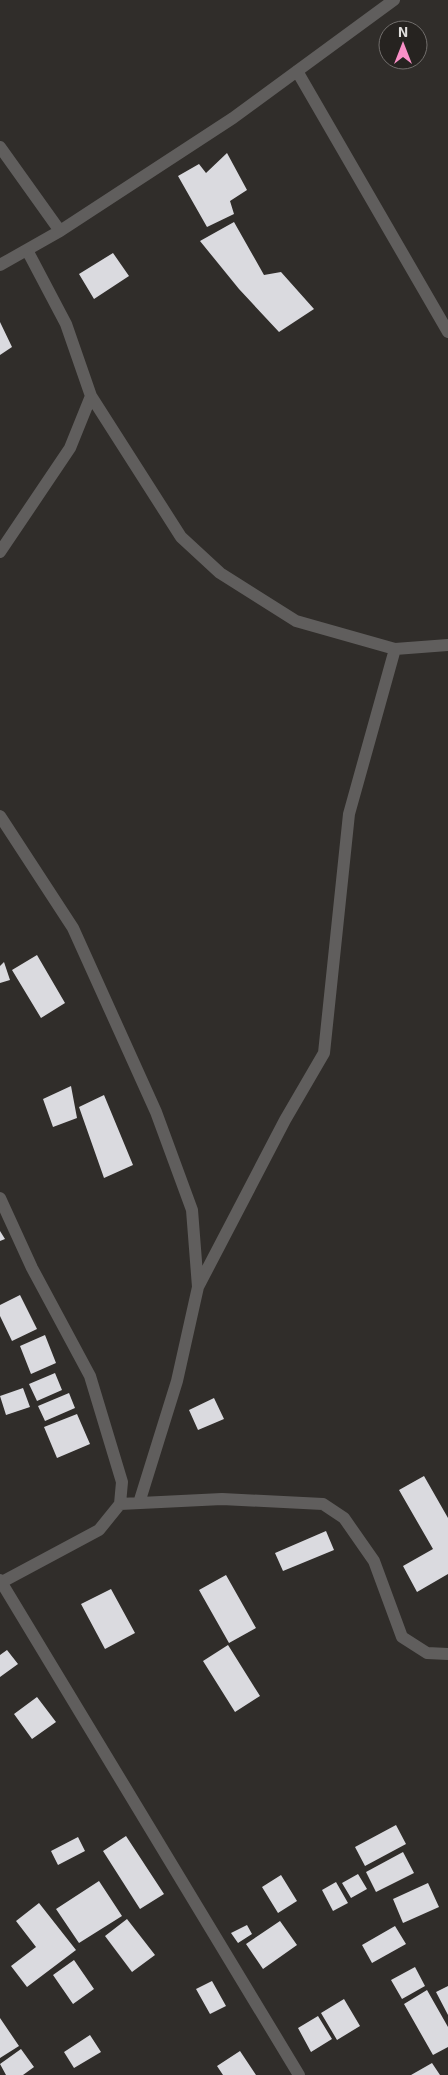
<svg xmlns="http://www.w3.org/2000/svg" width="448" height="2075" font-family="'Exo 2',sans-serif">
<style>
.building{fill:#dadadf}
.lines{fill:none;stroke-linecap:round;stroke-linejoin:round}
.minor{stroke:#605e5d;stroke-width:12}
</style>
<rect width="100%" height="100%" fill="#302d2a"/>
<path class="building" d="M227,153L247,190L230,201L234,214L207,227L178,176L199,164L206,173Z
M234,222L264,275L281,272L314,309L279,332L239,289L200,241Z
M113,253L129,276L94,299L79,274Z
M0,322L12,347L0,355Z
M37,955L65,1003L41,1018L12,970Z
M4,962L10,980L0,983V966Z
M71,1086L77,1118L53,1127L43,1099Z
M104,1095L133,1165L104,1178L79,1107Z
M0,1231L5,1239L0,1241Z
M20,1295L37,1329L12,1341L0,1316V1305Z
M45,1335L56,1363L31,1374L20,1346Z
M55,1373L62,1390L37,1401L29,1384Z
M23,1388L30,1407L6,1415L0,1396Z
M69,1393L75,1408L45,1421L38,1406Z
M214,1398L224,1419L198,1430L189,1410Z
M77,1414L90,1444L57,1458L44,1427Z
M424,1476L448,1518V1574L417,1592L403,1566L433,1549L399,1490Z
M326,1531L334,1550L283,1571L275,1553Z
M226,1575L256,1628L229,1643L199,1590Z
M111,1589L135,1633L105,1649L81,1604Z
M228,1645L260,1696L235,1712L203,1661Z
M7,1650L18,1664L0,1677V1655Z
M37,1697L56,1722L32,1739L14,1714Z
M396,1825L406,1844L365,1866L355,1847Z
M126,1836L164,1894L140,1909L103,1851Z
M78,1837L85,1851L58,1865L51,1851Z
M403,1852L414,1873L376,1892L366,1872Z
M358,1874L367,1889L351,1898L342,1883Z
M281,1875L297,1901L278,1913L262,1887Z
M99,1881L122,1916L79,1943L56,1909Z
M336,1882L348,1903L333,1911L322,1890Z
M428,1883L439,1907L403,1923L393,1899Z
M39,1903L76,1950L27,1987L11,1966L36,1947L16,1921Z
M127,1919L155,1955L132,1972L105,1936Z
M280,1921L297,1945L263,1969L246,1944Z
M247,1925L252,1934L238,1943L231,1933Z
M395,1926L406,1944L372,1963L362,1945Z
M74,1960L94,1989L73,2004L53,1975Z
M415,1967L425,1986L402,1999L391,1980Z
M212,1981L226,2006L210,2014L196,1989Z
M448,1986V2015L436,1992Z
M427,1990L448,2027V2047L433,2055L404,2004Z
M344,1999L360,2026L337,2040L321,2013Z
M318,2016L332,2039L311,2052L298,2028Z
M0,2018L19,2046L0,2058Z
M90,2035L101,2052L74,2068L64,2052Z
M21,2049L34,2067L23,2075H6L0,2064Z
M240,2051L256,2075H223L217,2066Z
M432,2063L440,2075H411Z"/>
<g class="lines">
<path class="minor" d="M297,71L448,332
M0,147L60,231
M0,265L60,231L233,118L394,0
M91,396L181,537L220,573L296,621L395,649L448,645
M0,552L70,448L91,396L66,324L27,250
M0,816L73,928L156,1112L192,1210L198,1287L177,1381L139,1503
M0,1198L32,1268L90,1376L122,1482L120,1504L99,1530L2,1582
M198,1287L285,1120L324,1053L349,814L395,649
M120,1504L222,1499L323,1504L344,1518L374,1561L402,1637L427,1653L448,1654
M0,1580L299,2075"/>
</g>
<g transform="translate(403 45)"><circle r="24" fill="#262320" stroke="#716e6c"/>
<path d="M0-4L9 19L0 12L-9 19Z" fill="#fa8fc7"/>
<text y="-8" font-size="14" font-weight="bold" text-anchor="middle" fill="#e1dfdd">N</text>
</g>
</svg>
